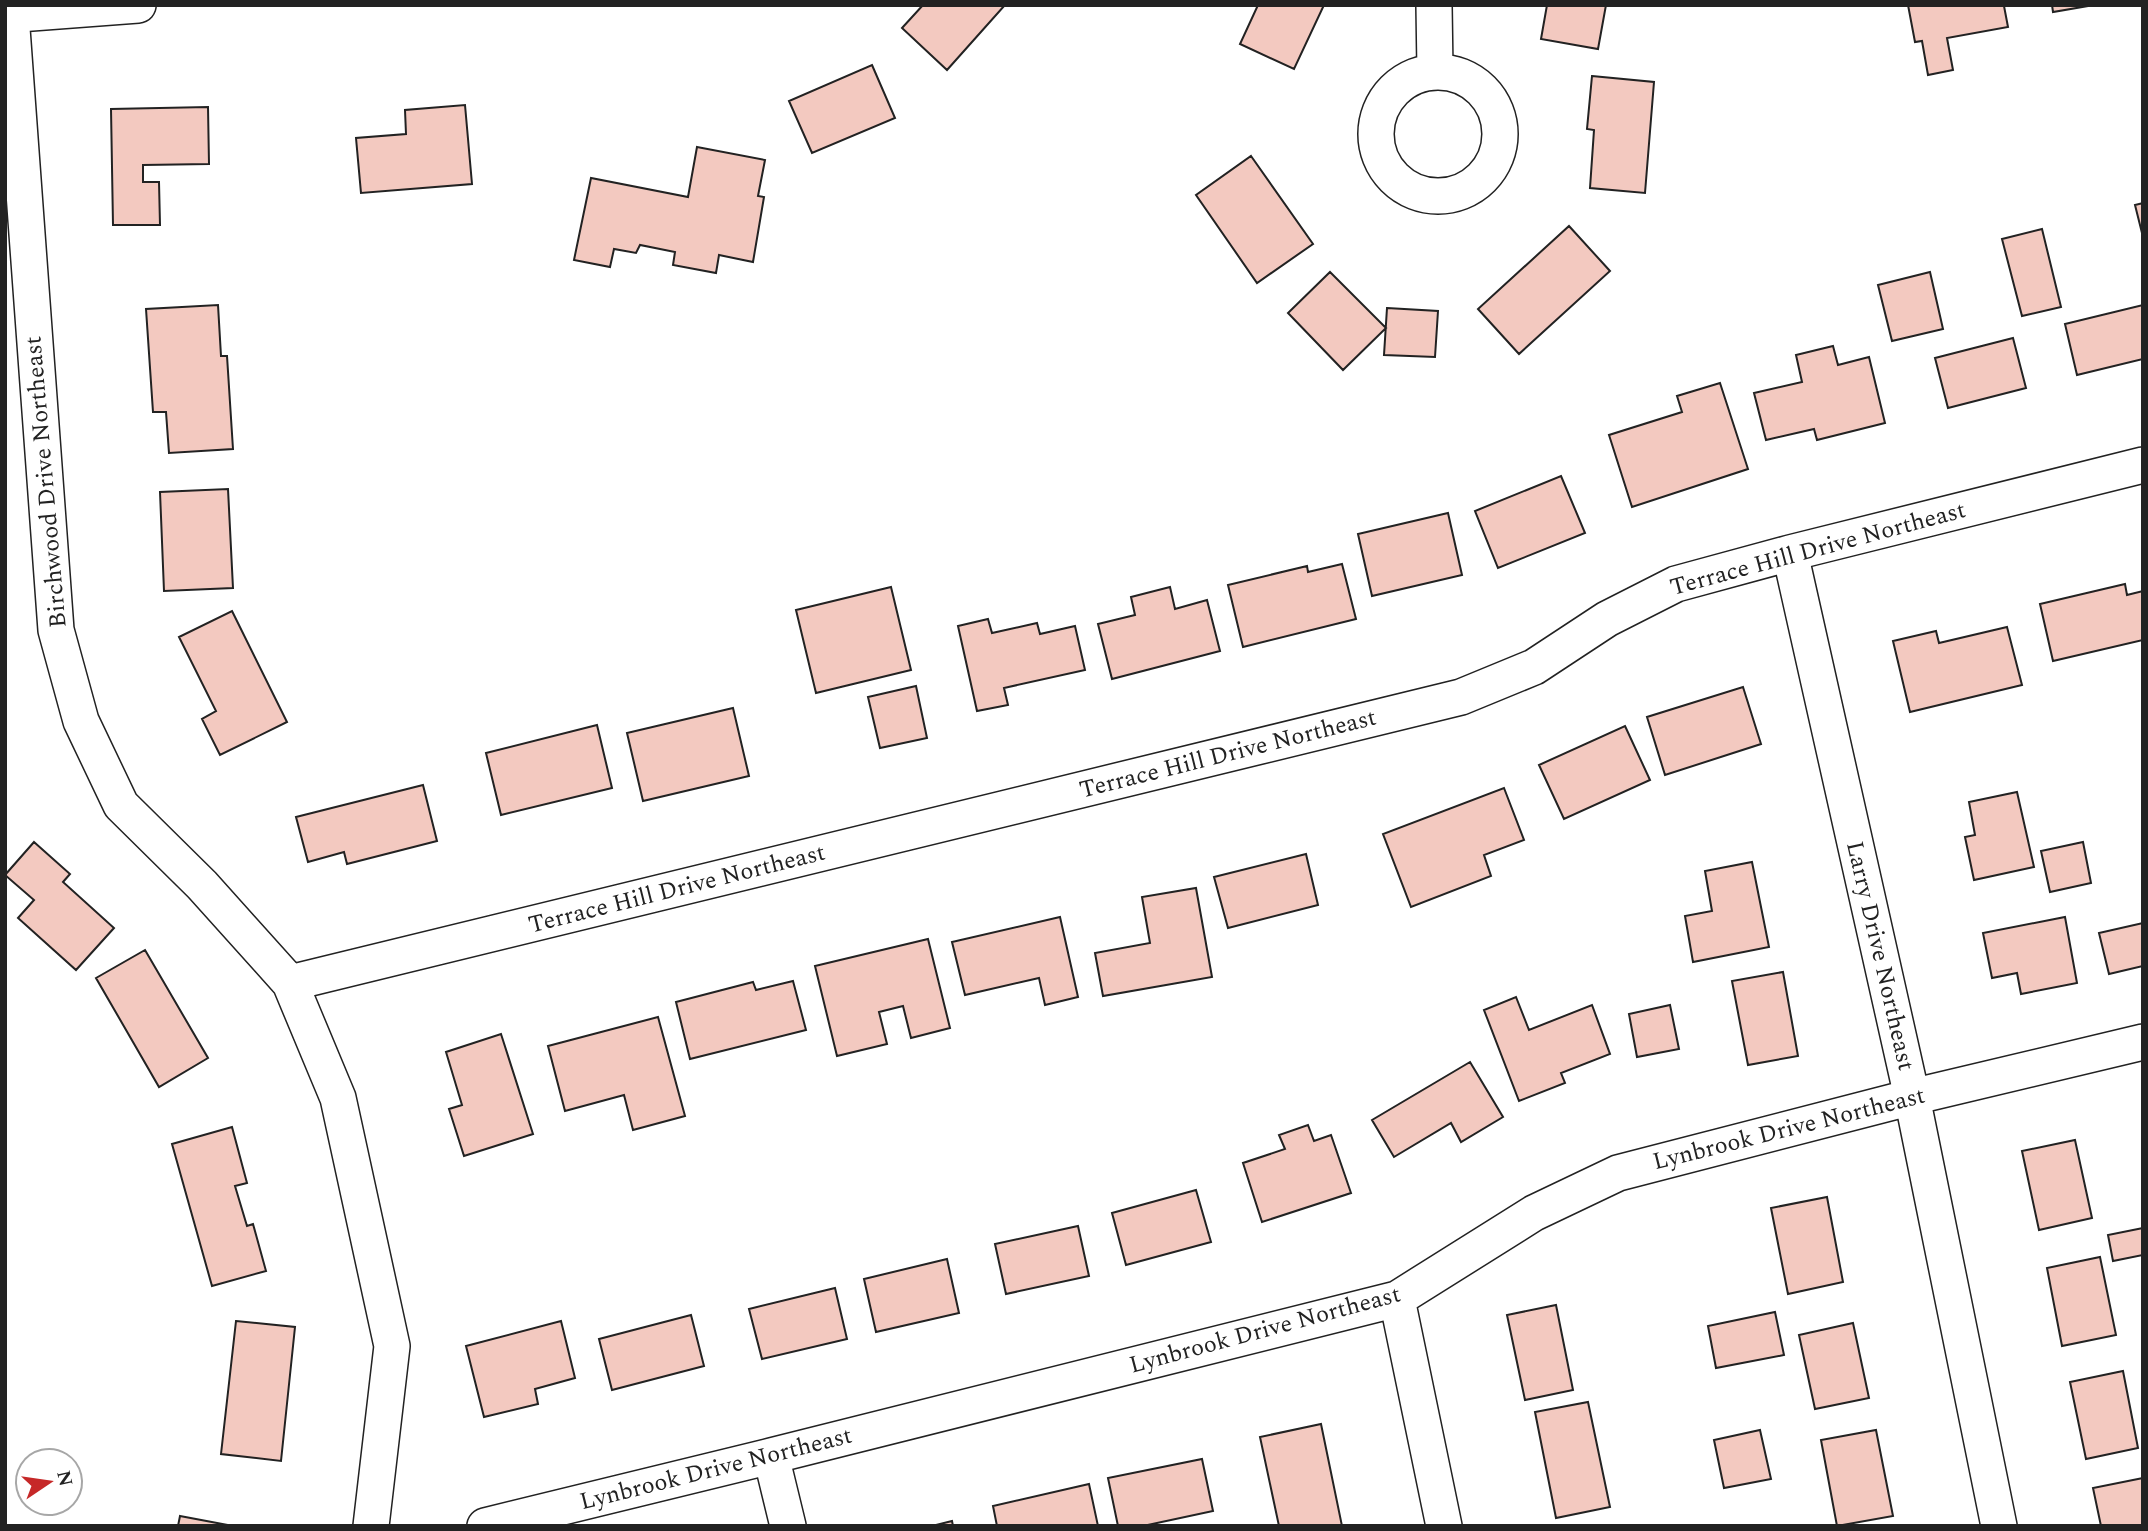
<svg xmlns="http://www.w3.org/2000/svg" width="2148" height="1531" font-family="Spectral,serif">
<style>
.building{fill:#f3c9c0;stroke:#222;stroke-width:2}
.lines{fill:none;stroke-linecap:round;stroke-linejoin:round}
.street-casing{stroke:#222;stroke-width:38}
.street{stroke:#fff;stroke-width:35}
.labels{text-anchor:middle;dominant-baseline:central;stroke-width:5;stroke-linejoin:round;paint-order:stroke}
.street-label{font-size:24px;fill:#222;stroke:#fff}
</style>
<rect width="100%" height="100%" fill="#fff"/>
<path class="building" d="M923,5H1005L947,70L902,28Z
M1258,5H1324L1294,69L1240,44Z
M1547,5H1606L1598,49L1541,39Z
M1908,5H2010L2004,6L2008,27L1947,38L1953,70L1928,75L1922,41L1915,42Z
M2052,5H2094L2053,12Z
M872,65L895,118L812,153L789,101Z
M1592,76L1654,82L1645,193L1590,188L1594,130L1587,129Z
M465,105L472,184L361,193L356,138L406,134L405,110Z
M208,107L209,164L143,165V182H159L160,225H113L111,109Z
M697,147L765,160L758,196L764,197L753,262L719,255L716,273L673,265L675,252L640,245L636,253L614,249L610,267L574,260L591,178L688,197Z
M1251,156L1313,244L1257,283L1196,195Z
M2143,203V237L2135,205Z
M1569,226L1610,271L1519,354L1478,309Z
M2042,229L2061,307L2022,316L2002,239Z
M1330,272L1386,328L1343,370L1288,313Z
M1930,272L1943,329L1892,341L1878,285Z
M218,305L221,356H227L233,449L169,453L166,412H153L146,309Z
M2143,305V359L2077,375L2065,324Z
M1387,308L1438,311L1435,357L1384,355Z
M2013,338L2026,388L1948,408L1935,358Z
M1833,346L1838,365L1869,357L1885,423L1817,440L1814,429L1766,440L1754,393L1802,382L1796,355Z
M1720,383L1748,469L1632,507L1609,435L1682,412L1677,396Z
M1561,476L1585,533L1498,568L1475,511Z
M228,489L233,588L164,591L160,492Z
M1448,513L1462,575L1372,596L1358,534Z
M1342,564L1356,619L1243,647L1228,585L1307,566L1308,572Z
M2125,584L2127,595L2143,591V640L2053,661L2040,604Z
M891,587L911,670L816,693L796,610Z
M1170,587L1175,609L1207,600L1220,651L1112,679L1098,624L1135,615L1131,597Z
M232,611L287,722L220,755L202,719L216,711L179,637Z
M988,619L992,633L1037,623L1040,634L1075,626L1085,670L1004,688L1008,705L977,711L958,626Z
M2007,627L2022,685L1910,712L1893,641L1936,631L1939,643Z
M916,686L927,738L880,748L868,697Z
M1743,687L1761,744L1665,775L1647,717Z
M733,708L749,776L643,801L627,733Z
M597,725L612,788L501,815L486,753Z
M1625,726L1650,780L1564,819L1539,765Z
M423,785L437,841L347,864L344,852L308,862L296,817Z
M1504,788L1524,840L1484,855L1491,876L1411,907L1383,834Z
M2017,792L2034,867L1974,880L1965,837L1975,835L1969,802Z
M34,842L70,874L63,882L114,928L76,970L18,918L34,900L5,875Z
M2083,842L2091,883L2050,892L2041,851Z
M1306,854L1318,905L1228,928L1214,877Z
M1752,862L1769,947L1693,962L1685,916L1712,911L1705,871Z
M1196,888L1212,977L1103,996L1095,953L1150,943L1142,897Z
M1060,917L1078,997L1045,1005L1039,978L965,995L952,942Z
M2065,917L2077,983L2021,994L2017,973L1992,978L1983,933Z
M2143,923V966L2109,974L2099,933Z
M928,939L950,1028L911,1038L903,1006L879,1012L887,1044L837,1056L815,966Z
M145,950L208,1058L159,1087L96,978Z
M1783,972L1798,1056L1748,1065L1732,981Z
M793,981L806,1030L690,1059L676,1002L753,982L756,990Z
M1516,997L1529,1030L1592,1005L1610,1054L1561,1073L1565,1083L1519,1101L1484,1010Z
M1670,1005L1679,1049L1637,1057L1629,1014Z
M658,1017L685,1116L633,1130L624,1095L565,1111L548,1046Z
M501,1034L533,1134L464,1156L449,1109L462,1105L446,1052Z
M1470,1062L1503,1117L1461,1142L1451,1123L1394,1157L1372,1120Z
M1308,1125L1314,1141L1331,1135L1351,1193L1262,1222L1243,1163L1285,1149L1279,1135Z
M232,1127L247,1183L235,1186L247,1226L253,1224L266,1271L212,1286L172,1144Z
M2075,1140L2092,1218L2039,1230L2022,1151Z
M1196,1190L1211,1242L1126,1265L1112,1213Z
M1827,1197L1843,1282L1788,1294L1771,1208Z
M1078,1226L1089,1276L1006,1294L995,1244Z
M2143,1228V1255L2113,1261L2108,1235Z
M2100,1257L2116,1335L2062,1346L2047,1268Z
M947,1259L959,1313L876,1332L864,1279Z
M835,1288L847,1339L762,1359L749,1309Z
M1556,1305L1573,1390L1525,1400L1507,1315Z
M1775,1312L1784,1355L1716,1368L1708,1326Z
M691,1315L704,1366L612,1390L599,1339Z
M236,1321L295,1327L281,1461L221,1454Z
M561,1321L575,1378L535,1389L538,1404L484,1417L466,1346Z
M1853,1323L1869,1398L1815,1409L1799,1335Z
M2123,1371L2138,1448L2086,1459L2070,1382Z
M1588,1402L1610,1507L1556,1518L1535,1412Z
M1321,1424L1342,1526H1279L1260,1437Z
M1760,1430L1771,1479L1724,1488L1714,1440Z
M1876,1430L1893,1516L1837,1526L1821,1440Z
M1202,1459L1213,1511L1143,1526H1118L1108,1478Z
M2143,1478V1526H2101L2093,1488Z
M1089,1484L1098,1526H997L993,1506Z
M180,1516L233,1526H178Z
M952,1521L953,1526H932Z"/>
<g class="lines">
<defs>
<path id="street" d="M1434,5L1435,71
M5,15L138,5
M11,15L56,630L81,721L121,805L202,885L290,983L338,1098L392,1346L371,1526
M1376 134a62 62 0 1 1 124 0a62 62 0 1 1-124 0Z
M1790,553L1912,1097L1999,1526
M290,983L1461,697L1534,667L1607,619L1676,584L1790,553L2143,465
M1397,1299L1444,1526
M771,1456L788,1526
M485,1526L771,1456L1397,1299L1534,1213L1618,1173L1912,1097L2143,1042"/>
</defs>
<use href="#street" class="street-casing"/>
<use href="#street" class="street"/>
</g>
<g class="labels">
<g class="street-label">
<text transform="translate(46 482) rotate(-95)">Birchwood Drive Northeast</text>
<text transform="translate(1818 549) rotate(-15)">Terrace Hill Drive Northeast</text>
<text transform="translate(1228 754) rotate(-14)">Terrace Hill Drive Northeast</text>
<text transform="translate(677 889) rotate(-14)">Terrace Hill Drive Northeast</text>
<text transform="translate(1880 956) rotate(77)">Larry Drive Northeast</text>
<text transform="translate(1789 1129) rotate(-14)">Lynbrook Drive Northeast</text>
<text transform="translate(1265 1330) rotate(-15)">Lynbrook Drive Northeast</text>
<text transform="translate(716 1469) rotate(-14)">Lynbrook Drive Northeast</text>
</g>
</g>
<rect width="2148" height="1531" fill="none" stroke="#222222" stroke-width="14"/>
<g transform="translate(49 1482) rotate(77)"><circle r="33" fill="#ffffff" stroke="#a7a7a7" stroke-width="2"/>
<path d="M0-5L12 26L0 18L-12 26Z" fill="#c62828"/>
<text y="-10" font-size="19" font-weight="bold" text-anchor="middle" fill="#222222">N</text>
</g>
</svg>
